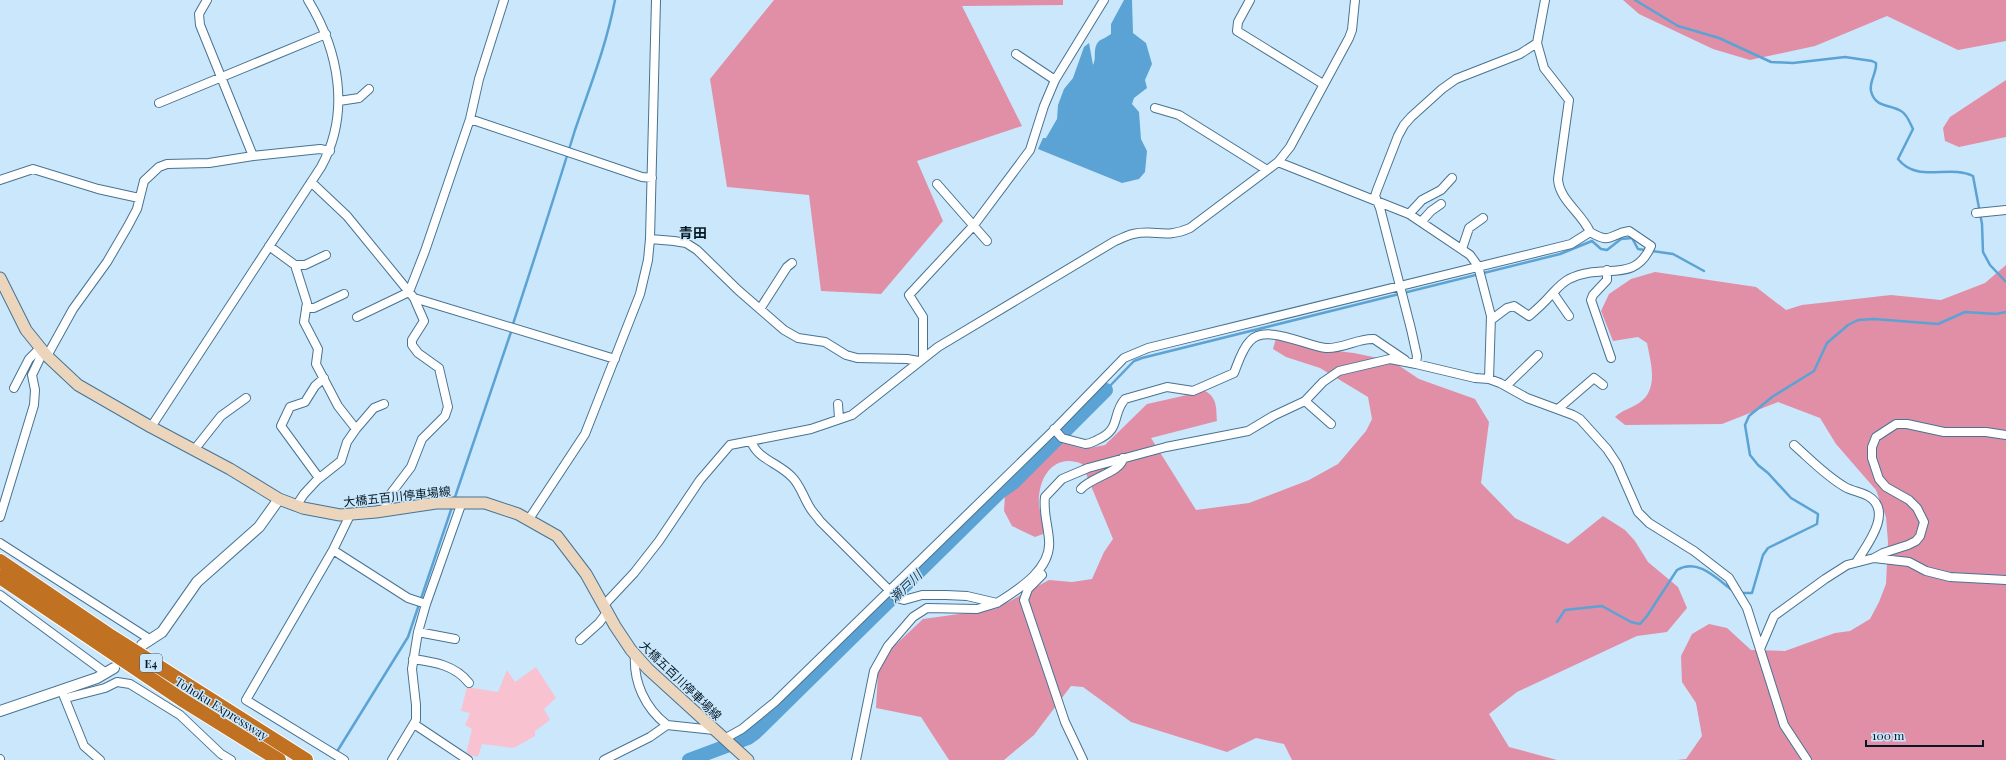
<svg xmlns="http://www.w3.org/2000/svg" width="2006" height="760" font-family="'Playfair Display','Noto Sans JP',serif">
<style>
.green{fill:#f9c2d1}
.forest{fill:#e08fa7}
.water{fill:#5ba3d4}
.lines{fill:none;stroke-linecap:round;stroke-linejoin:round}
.stream{stroke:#5ba3d4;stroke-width:2.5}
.river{stroke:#5ba3d4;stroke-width:14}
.minor-casing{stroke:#487391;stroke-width:10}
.tertiary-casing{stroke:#487391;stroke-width:12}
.secondary-casing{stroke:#487391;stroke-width:13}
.motorway-casing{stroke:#fff;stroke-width:16}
.minor{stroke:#fff;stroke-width:8}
.tertiary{stroke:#fff;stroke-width:10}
.secondary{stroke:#ecd5bd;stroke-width:11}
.motorway{stroke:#c07222;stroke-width:14}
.labels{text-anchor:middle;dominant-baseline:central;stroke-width:3;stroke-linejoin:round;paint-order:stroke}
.shield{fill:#cbe7fb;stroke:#415664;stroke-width:1}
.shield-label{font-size:11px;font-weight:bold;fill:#061824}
.street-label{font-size:12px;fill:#061824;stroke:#cbe7fb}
.water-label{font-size:13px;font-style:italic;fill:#19394e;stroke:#cbe7fb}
.quarter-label{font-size:14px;font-weight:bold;fill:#061824;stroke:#cbe7fb}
</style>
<rect width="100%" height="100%" fill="#cbe7fb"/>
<path class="green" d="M536,667L556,698L544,709L550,720L535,731V736L514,748L482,744L478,757L466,754L472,729L465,725L470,713L461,711L467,687L498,692L507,670L515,682Z"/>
<path class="forest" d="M774,0H1063V5L962,6L1022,126L917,161L943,221L881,294L821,291L809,195L727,187L710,79Z
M1623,0H2006V41L1958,50L1887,16L1815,46L1750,60L1713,49L1639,14Z
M2006,80V137L1959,147L1945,141L1943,128L1950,117Z
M2006,265V760H1677L1686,759L1702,736L1696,703L1682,682L1681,656L1692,634L1709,624L1727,628L1751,650L1785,651L1835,633L1850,631L1870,619L1879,602L1886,584L1888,542L1886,517L1876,490L1836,444L1820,418L1778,402L1722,424L1625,425L1615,417C1622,410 1630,409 1639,403C1659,389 1651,364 1647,343L1638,337L1613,341L1601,311L1609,294L1631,279L1655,272L1756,287L1786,310L1802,305L1891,295L1941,300L1985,283Z
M1276,338L1319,349L1354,353L1392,361L1419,379L1475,399L1489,422L1481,483L1515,518L1568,544L1603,516L1625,530L1635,541L1648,562L1678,587L1687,608L1667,632L1637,636L1517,692L1489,714L1509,747L1557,760H1292L1284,744L1256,738L1227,752L1131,722L1083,687L1071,686L1034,735L1004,760H949L921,717L876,708L878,673L883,662L891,649L923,619L995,609L1049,580L1072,582L1092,579L1104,552L1113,539L1082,464C1053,452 1037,479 1039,506C1040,513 1044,522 1045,530L1043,534L1035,537L1012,526L1004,511L1005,494L1059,442L1084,449L1105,445L1147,404L1205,391C1218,398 1216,409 1217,421L1151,438L1196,510L1249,503L1309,480L1338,464L1366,431L1372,419L1368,397L1320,368L1286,357L1273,349Z"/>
<path class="water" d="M1124,0H1132L1133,33L1146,43L1152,64L1145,80L1147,88L1134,98L1132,104L1139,112L1141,139L1147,151L1145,172L1139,179L1122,183L1038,149L1043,138H1046L1057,119L1058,105L1064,89L1073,78L1084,47L1089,43L1093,65C1097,58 1092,48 1099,41C1102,39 1107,37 1111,34V24Z"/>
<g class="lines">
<path class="stream" d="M1635,0L1678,26L1719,38L1771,62L1793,63L1845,57L1872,61L1876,63C1877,73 1869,81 1871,91C1875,108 1890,104 1901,111C1907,114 1910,123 1913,129L1898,159C1918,184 1949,164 1973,176L1982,224L1983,252L1990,265L2006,282
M513,324C534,260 555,195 575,130C590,86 606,47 615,0
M1106,390L1134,361L1142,358L1560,254L1592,241L1601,249L1607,250L1621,239L1632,238L1638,249L1673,254L1704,271
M454,500L511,332
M1743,593H1752L1763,555L1768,548L1817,524L1818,514L1791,498L1768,473L1758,465L1750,455L1745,425L1749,416L1772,397L1814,371L1827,343L1848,325L1858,320L1874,319L1938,324L1965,312L1996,314L2006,312
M1557,622L1565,610L1602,606L1631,622L1640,624L1647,616L1677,570C1698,558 1716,578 1732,590
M338,750L408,637L452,507"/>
<path class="river" d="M689,760L748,738L755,733L1000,492L1013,483L1106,390"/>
<defs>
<path id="minor" d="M207,0L199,14L200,25L253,156
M1250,0L1238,22L1237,31L1323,84
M1016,54L1055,80
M339,101L359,98L369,89
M159,103L326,34
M1155,108L1179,115L1267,170
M470,119L642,177L652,178
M1278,162L1409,214L1470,255L1478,266L1491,316L1489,379L1500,383L1527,398L1573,415L1580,419L1607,449L1617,464L1638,512L1649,523L1694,551L1729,578L1747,608L1784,725L1807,760
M0,180L33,169L98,189L139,198
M311,182L347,216L414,298L615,359
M937,184L987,241
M1976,213L2006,210
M1409,214L1422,200L1441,190L1452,178
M1421,222L1431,211L1441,204
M650,239L674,241L686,243L697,250L738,290L784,330L798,338L825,342L846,355L857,358L907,359L919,361
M269,246L295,265L307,303L304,322L318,349L316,364L338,406L356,429L347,442L341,461L317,480L304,494L296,506
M1462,249L1469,228L1483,218
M295,265H305L326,255
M1607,270V280L1593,295L1591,300L1611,358
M1553,293L1569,316
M306,308H314L344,294
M760,309L787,267L792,263
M357,317L409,292L425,251L470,119L479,79L504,0
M1491,320L1507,308L1514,306L1529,316C1536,310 1543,304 1549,297C1556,290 1560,284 1569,279C1603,262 1634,285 1651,246L1629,231C1609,234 1612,245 1590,232C1582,213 1559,200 1558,179L1569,100L1544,68L1537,43
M47,356L73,309L107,262L128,226L137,209L144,181L159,167L167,164L209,163L253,156L320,149L330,151
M923,358V317L909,295L974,225L1030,150L1044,106L1055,80L1104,0
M1489,379L1475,378L1416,364L1417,356L1411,329L1380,208L1375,196L1377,190L1398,136L1404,125L1411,117L1442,89L1456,79L1520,54L1537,43L1545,0
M1506,386L1538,355
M14,388L29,359L40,348
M1305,401L1331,424
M838,404L839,418
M1558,409L1594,378L1603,385
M151,427L321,167C351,113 339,51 308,0
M356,429L374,408L384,404
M1054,429L1062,438L1085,444C1090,444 1093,442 1097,440C1122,429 1111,415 1125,399L1167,387L1193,391L1234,373C1238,363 1242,349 1250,341C1266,323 1308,347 1326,348C1343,349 1358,338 1374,339L1405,360
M751,441C757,459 779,463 792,477C800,485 803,496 809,506C812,512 817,516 820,521L897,598L904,600L922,595H946L967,596L997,603C1019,589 1052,569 1049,540C1048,525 1043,512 1045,497L1062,479L1088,468L1166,447L1248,431L1273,416L1305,401L1323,382L1339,371L1390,359L1416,364
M1794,445C1811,460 1826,476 1845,487C1852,491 1861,492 1868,496C1894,511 1867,545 1857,561
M194,450L221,416L246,398
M319,478L281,426L290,407L305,402L315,386L324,378
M1081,489C1091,477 1122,472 1123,458
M384,511L389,496L411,467L422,439L445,416L448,407L439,368L418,353L412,345V340L424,321L414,298
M0,517L34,405L35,390L32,375L43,352
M529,519L585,434L640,294L648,260L650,239L656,0
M0,543L151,640
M333,550L408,598L426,604
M1874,558L1909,562L1926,571L1950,577L2006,580
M1039,570L1042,575L1028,589L1024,600L1065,722L1083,760
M0,595L106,673
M604,605L634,573L659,541L700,480L730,445L811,429L852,415L938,347L1115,241C1121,239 1127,235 1133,234C1155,229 1166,239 1190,228L1278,162L1290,147L1349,38L1352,30L1355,0
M418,632L455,639
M580,640L599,623L608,611
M1760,649L1774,616L1825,579L1847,565L1874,558L1883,553L1908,545L1916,541L1920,536L1924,522L1917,508L1909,500L1886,487L1879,479L1872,458V447L1876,437L1896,424H1907L1944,432H1986L2006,435
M635,654C633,682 645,708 667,725
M413,659C434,662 455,665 469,683
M63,694L84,746L100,760
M66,698L105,688L117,682L130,684L180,715L221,754L231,760
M414,724L468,760
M724,739L742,729L775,702L1053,431L1124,358L1148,348L1571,244L1590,232
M0,759V760
M344,760L246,700L333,550L350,515
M392,760L416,720V705L412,669L418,632L426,604L462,502
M604,760L650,737L667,725L714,730
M856,760L874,671L888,646L913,617L927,608L977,609L997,603"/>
<path id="tertiary" d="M142,645L162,632L197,582L259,527L279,499
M0,711L97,678L114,668"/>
<path id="secondary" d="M0,278L26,330L47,356L78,385L151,427L230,469L279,499L303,508L340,515L376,512L436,503H485L518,514L557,536L586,574L615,626L631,650L648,669L748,760"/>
<path id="motorway" d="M0,561L112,637L306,760
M0,577L181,699L279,760"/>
</defs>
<use href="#minor" class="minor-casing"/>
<use href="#tertiary" class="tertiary-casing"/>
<use href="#secondary" class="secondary-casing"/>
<use href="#motorway" class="motorway-casing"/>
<use href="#minor" class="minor"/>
<use href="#tertiary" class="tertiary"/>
<use href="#secondary" class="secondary"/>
<use href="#motorway" class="motorway"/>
</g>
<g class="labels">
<rect class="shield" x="140" y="654" width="22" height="18" rx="3"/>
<g class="shield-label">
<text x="151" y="663">E4</text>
</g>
<g class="street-label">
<text transform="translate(397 496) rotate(-6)">大橋五百川停車場線</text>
<text transform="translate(681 680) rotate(44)">大橋五百川停車場線</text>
<text transform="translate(222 708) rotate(32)">Tohoku Expressway</text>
</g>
<g class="water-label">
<text transform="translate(905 586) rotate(-44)">瀬戸川</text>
</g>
<g class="quarter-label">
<text x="693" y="232">青田</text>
</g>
</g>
<path d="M1866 740v6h117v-6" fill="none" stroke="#061824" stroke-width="2"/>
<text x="1872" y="740" font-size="12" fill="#061824" stroke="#cbe7fb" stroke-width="3" paint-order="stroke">100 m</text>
</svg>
